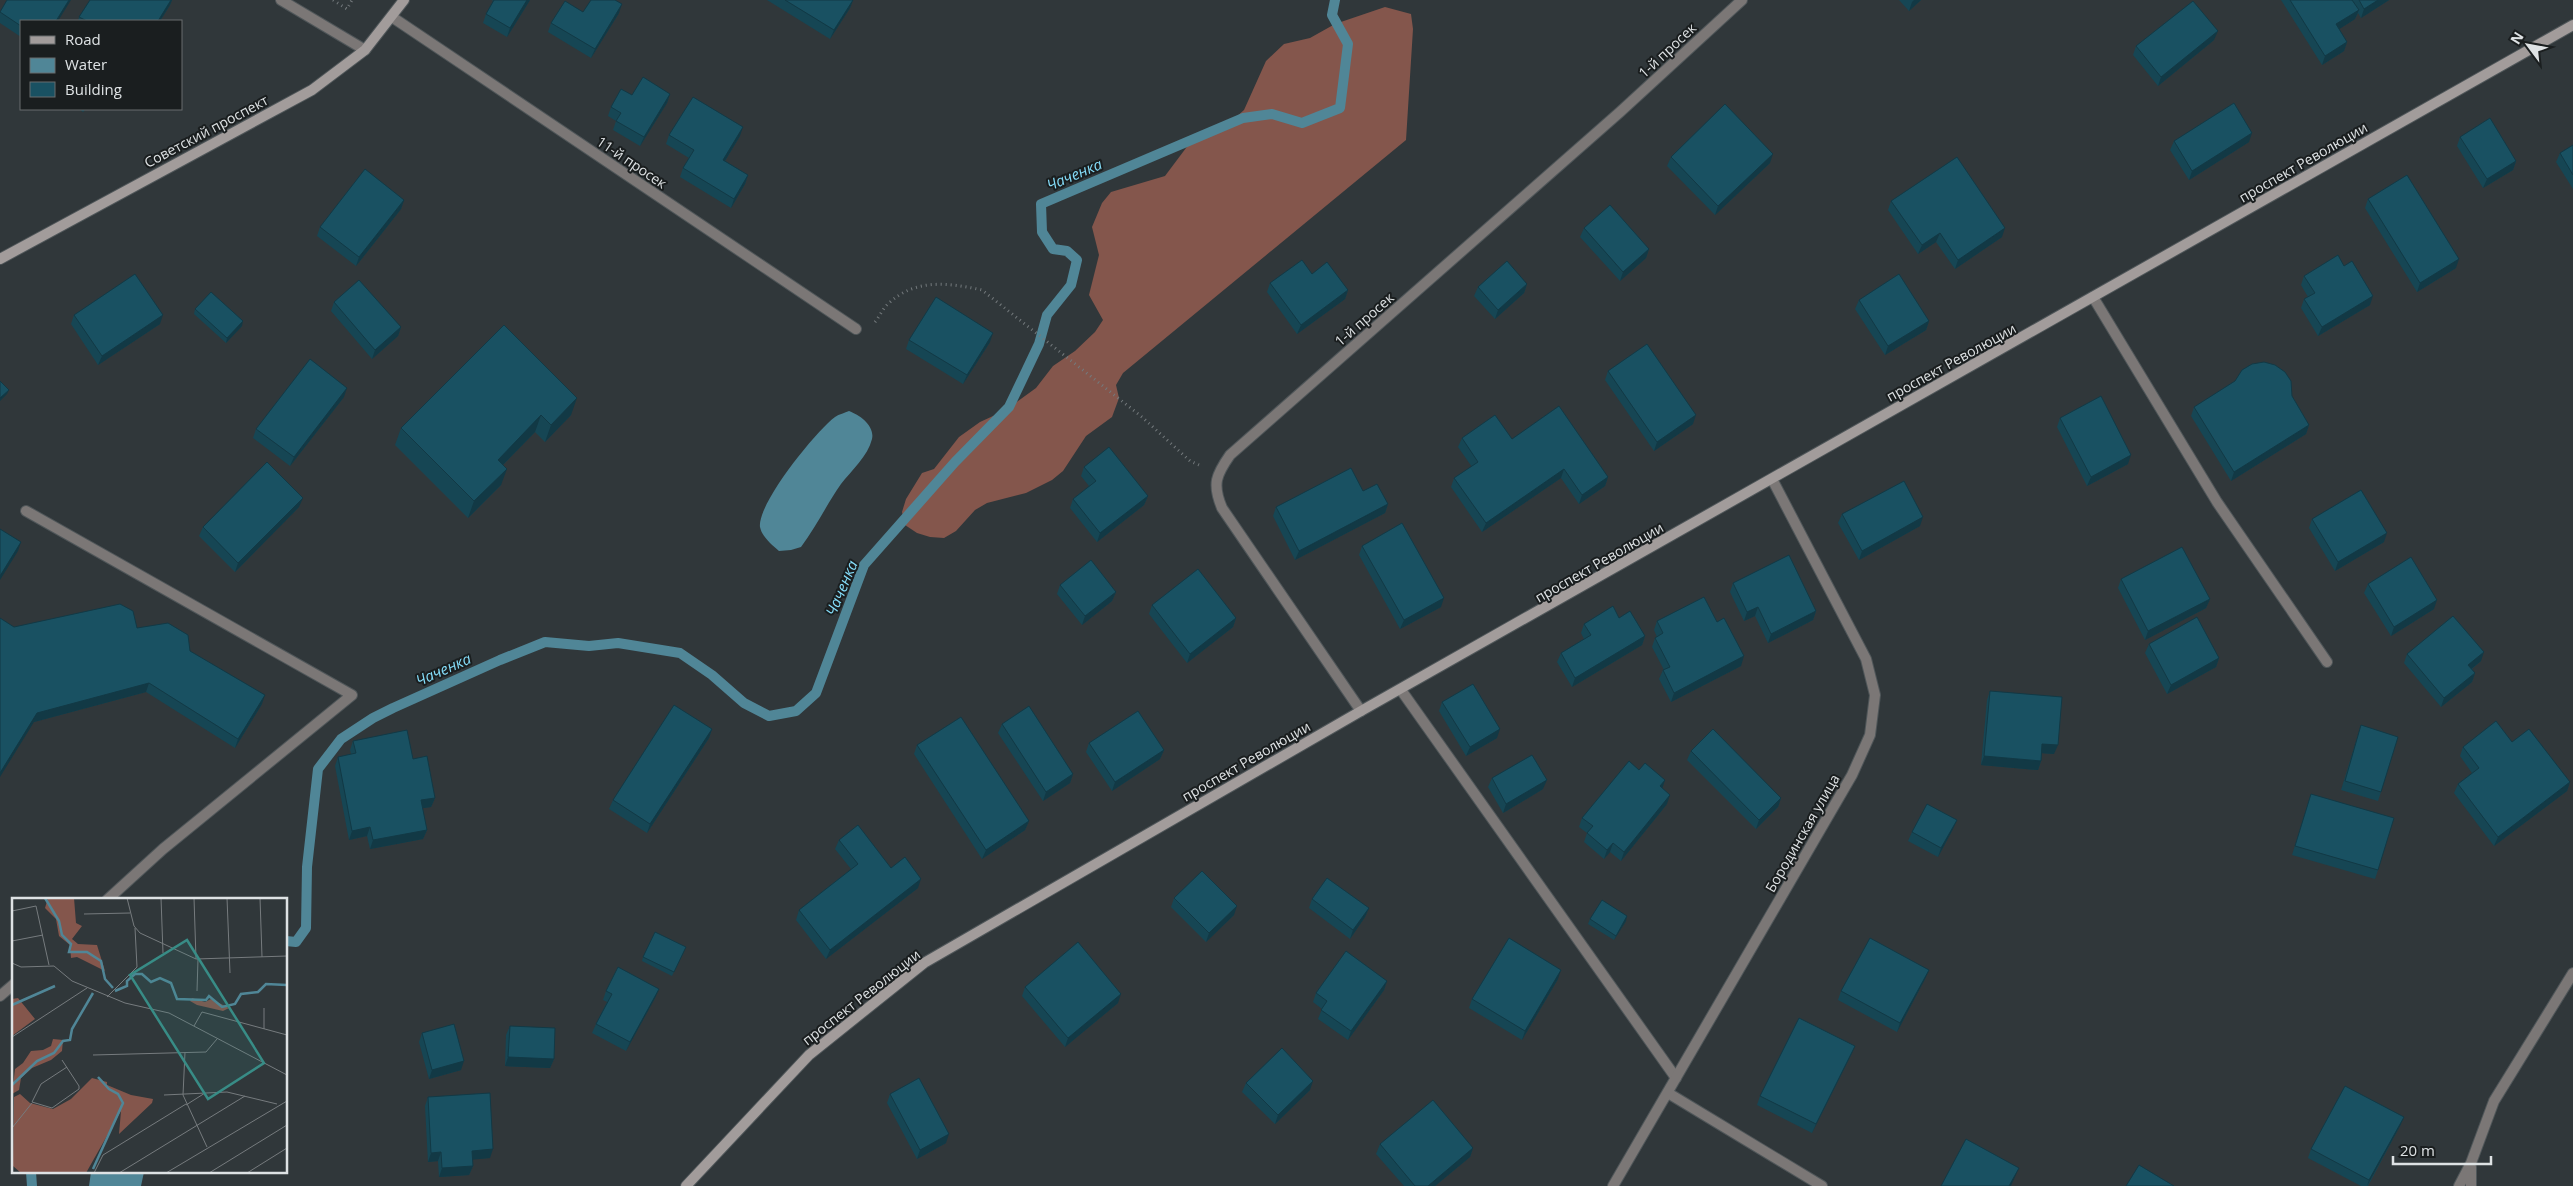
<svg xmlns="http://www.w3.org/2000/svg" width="2573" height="1186" font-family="'Open Sans',sans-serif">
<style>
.forest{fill:#84564c}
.water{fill:#508697}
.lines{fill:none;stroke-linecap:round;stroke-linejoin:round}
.stream{stroke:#508697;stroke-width:10}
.lane-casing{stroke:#4f5659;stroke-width:12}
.street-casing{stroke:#4f5659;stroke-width:12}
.secondary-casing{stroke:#4f5659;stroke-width:12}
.path{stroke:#747a7d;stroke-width:3;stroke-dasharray:1 4;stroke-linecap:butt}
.lane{stroke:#7b7776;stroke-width:10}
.street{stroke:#7b7776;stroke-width:10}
.secondary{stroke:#a29c9b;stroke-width:10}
.wall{fill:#164654}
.shaded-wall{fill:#123945}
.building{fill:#195162;stroke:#123945}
.labels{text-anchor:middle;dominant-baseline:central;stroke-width:4;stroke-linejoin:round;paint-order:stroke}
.street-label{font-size:14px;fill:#dee2e4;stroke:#1a1e1f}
.water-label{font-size:15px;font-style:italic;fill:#85ddf9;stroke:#1a1e1f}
.inset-river{fill:none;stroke:#508697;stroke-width:2.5}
.inset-road{fill:none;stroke:#767b7e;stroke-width:1}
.view{fill:#388c86;fill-opacity:0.15;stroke:#388c86;stroke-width:2.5}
.inset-edge{fill:none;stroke:#dee2e4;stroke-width:2.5}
</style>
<rect width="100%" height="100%" fill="#30373a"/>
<path class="forest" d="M1385,7L1411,14L1413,29L1406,140L1123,373L1116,385L1119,398L1112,417L1086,436L1063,471L1052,480L1026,493L987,503L975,510L956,531L944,538L930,537L917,533L905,525L902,512L906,499L922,473L934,469L959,437L980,422L1004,411L1036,388L1053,366L1075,351L1095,332L1103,320L1089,295L1099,255L1092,227L1102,203L1111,192L1165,176L1189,144L1210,130L1235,118L1244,110L1266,61L1284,44L1310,38L1335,24Z"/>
<path class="water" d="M849,411C860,415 875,426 872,439C868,456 851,471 841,484C827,504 816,527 801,547L791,550L779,551C772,545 762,537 760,527C757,504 816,431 835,417C839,414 845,413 849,411Z
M91,1172H144L141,1186H89Z"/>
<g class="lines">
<path class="stream" d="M286,941L296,942L306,928L307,867L318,769L341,739L373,718L393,708L500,660L545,642L589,646L618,643L680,653L712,675L744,703L769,716L796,711L816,693L864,565L955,462L1009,407L1039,344L1047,315L1071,285L1077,260L1067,251L1053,249L1042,232L1041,204L1243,118L1272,114L1302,123L1340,108L1348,44L1332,15L1335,0
M31,1172L32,1186"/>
<defs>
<path id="lane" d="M2093,297L2217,502L2327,662
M26,511L352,695L163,849L107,900
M1401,690L1676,1078
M0,996L14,984"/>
<path id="street" d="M281,0L365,50
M392,17L856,329
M1361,711L1222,508C1212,484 1216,475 1230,455L1620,112L1742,0
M1668,1093L1822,1186
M1613,1186L1852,775L1870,735L1875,695L1866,659L1772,479
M2459,1186L2471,1163L2494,1101L2573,973
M2471,1186V1167"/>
<path id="secondary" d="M0,259L312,90L365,50L404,0
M686,1186L809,1055L924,963L1361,711L2573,25"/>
</defs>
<use href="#lane" class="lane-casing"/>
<use href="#street" class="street-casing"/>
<use href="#secondary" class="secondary-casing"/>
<path class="path" d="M333,0L347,9L352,0
M875,322C880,316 883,308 889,303C916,278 949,283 982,290L1142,417L1190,461L1199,465"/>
<use href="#lane" class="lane"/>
<use href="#street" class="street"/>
<use href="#secondary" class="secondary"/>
</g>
<path class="wall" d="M71,0L21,21V37L0,23V12Z
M90,0H172L170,5L160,21H78L79,17Z
M492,0H530L507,37L483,23L486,14L493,1Z
M767,0H853L850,8L830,39Z
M1899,0H1921L1909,11Z
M2281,0H2389L2361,18L2358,13L2355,19L2339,29L2347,42L2344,51L2322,65Z
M583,12L619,13L591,58L548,32L551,23Z
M2214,40L2158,86L2133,55L2136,46Z
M670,94L667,103L640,146L613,130L616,121L608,116L611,107L632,95Z
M79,109H86L83,112Z
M669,135L740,136L725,161L748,175L745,184L731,208L680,177L683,168L689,158L666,144Z
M2460,137L2516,161L2513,170L2483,188L2457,146Z
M2174,141L2249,142L2189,180L2170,150Z
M2573,145V189L2556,162L2560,153Z
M1671,157L1770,163L1715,215L1667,166Z
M2368,199L2456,268L2417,292L2365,208Z
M404,200L401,209L356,266L317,236L320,227Z
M1891,201L2002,237L1955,269L1936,242L1918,254L1888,210Z
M1584,228L1649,249L1646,258L1620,281L1580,237Z
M2344,266L2370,305L2318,336L2301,308L2304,299L2308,297L2301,285L2304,276Z
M1312,274L1348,290L1345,299L1297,334L1267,292L1270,283Z
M1527,284L1524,293L1495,319L1474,296L1478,287Z
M1859,300L1929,321L1926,330L1885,355L1855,309Z
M334,302L401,327L398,336L372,359L331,311Z
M195,309L242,326L226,343L194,314Z
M74,315L160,324L98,365L71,324Z
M504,325L571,415L545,442L535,432L503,465L501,485L468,518L395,445L401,428Z
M909,340L990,342L963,384L906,349Z
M1608,371L1693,424L1654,451L1605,380Z
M2292,396L2309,425L2306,434L2231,481L2191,416L2194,407Z
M344,397L290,466L253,438L256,429Z
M2060,418L2128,464L2087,486L2057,427Z
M1462,438L1512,439L1608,477L1605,486L1579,504L1561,478L1482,532L1451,487L1454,478L1472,467L1458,447Z
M1084,467L1148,496L1144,505L1097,542L1070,508L1073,499L1089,486L1081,476Z
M1363,491L1388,504L1385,513L1295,560L1273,516L1276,507Z
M299,507L235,572L199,536L203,527Z
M1842,514L1920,526L1859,560L1838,523Z
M2312,519L2384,542L2335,571L2309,528Z
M1362,546L1441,607L1400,629L1359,555Z
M2121,579L2210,599L2206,608L2145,640L2118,588Z
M1733,583L1816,611L1813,620L1768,643L1755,616L1744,621L1730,592Z
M2368,584L2434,609L2391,636L2364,593Z
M1060,585L1116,592L1112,601L1082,625L1057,594Z
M1152,605L1236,618L1233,627L1187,663L1149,614Z
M1657,621L1717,622L1741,666L1671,702L1659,679L1663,670H1664L1652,647L1655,638L1657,637L1654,630Z
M1584,624L1645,636L1642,645L1572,687L1557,662L1561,653L1584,639L1581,633Z
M14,627L137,628L190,651L262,704L235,748L146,692L34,722Z
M2149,644L2219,658L2216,667L2167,694L2145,653Z
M2407,654L2481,661L2472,669L2475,673L2472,682L2441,707L2404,663Z
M1990,691L2054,754L2042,753L2041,761L2038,770L1981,765L1987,700Z
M1442,702L1497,738L1466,756L1439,711Z
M1002,724L1073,774L1070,783L1043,801L998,733Z
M2361,725L2381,792L2378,801L2341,790Z
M712,729L709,738L647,833L609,809L613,800Z
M353,741L413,759L435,798L431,807L422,808L427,830L423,839L370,849L367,836L349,840L335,766L338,757L351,754L350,750Z
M2512,742L2570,782L2567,791L2494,846L2454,793L2458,784L2472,773L2460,756L2463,747Z
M1089,743L1164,750L1160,759L1112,791L1086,752Z
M917,745L1029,821L1025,830L982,859L914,754Z
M1691,751L1781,798L1778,807L1756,829L1687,760Z
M1639,770L1665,780L1662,788L1667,804L1621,861L1610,852L1604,859L1584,842L1587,833L1579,827L1582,818Z
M1492,778L1543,789L1503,813L1488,787Z
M2311,794L2378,870L2375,879L2292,855Z
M1957,820L1953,829L1938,857L1908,841L1912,832Z
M839,840L891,868L918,888L826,959L796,920L799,910L851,869L835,849Z
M1174,898L1234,915L1206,942L1171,907Z
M1312,899L1369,908L1365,917L1350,939L1309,908Z
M1590,919L1626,921L1614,940L1588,924Z
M684,952L672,976L642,961L643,957Z
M1929,970L1925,979L1897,1032L1838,1000L1841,991Z
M1558,979L1522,1040L1469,1008L1472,999Z
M1387,981L1384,990L1348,1040L1318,1019L1322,1009L1313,1002L1316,993Z
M1025,987L1118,1003L1065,1047L1022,996Z
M659,989L655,998L626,1051L592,1033L596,1024L607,1002L603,1000L606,991Z
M510,1026L554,1059L550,1068L505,1066L506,1035Z
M422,1033L461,1070L429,1079L419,1042Z
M1855,1046L1851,1055L1812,1133L1757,1105L1760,1096Z
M1246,1083L1310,1090L1275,1124L1242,1092Z
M890,1094L946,1143L917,1159L887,1103Z
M428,1097L490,1158L472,1159L473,1166L469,1175L439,1177L438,1161L428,1162L425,1106Z
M2404,1117L2400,1126L2368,1186H2361L2308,1158L2311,1149Z
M1380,1144L1473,1148L1470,1157L1435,1186H1404L1376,1154Z"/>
<path class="shaded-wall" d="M69,0H71L58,21H56Z
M171,0H172L170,5L160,21H158Z
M527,0H530L507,37L510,28Z
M853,0L850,8L830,39L834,30Z
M1914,0H1921L1909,11L1912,2Z
M2378,0H2389L2361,18L2364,9Z
M622,4L619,13L591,58L595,49Z
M2359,10L2355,19L2333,33L2336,24Z
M2218,31L2214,40L2158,86L2161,77Z
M2347,42L2344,51L2322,65L2325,56Z
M670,94L667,103L640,146L644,137Z
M743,127L740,136L720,169L723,160Z
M2252,133L2249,142L2189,180L2192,171Z
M1773,154L1770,163L1715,215L1718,206Z
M2516,161L2513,170L2483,188L2487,179Z
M748,175L745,184L731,208L734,199Z
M404,200L401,209L356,266L359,257Z
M2005,228L2002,237L1955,269L1958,260Z
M1940,233L1936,242L1918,254L1922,245Z
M1649,249L1646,258L1620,281L1623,272Z
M2459,259L2456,268L2417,292L2420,283Z
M1527,284L1524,293L1495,319L1498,310Z
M1348,290L1345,299L1297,334L1301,325Z
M2373,296L2370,305L2318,336L2322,327Z
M163,315L160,324L98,365L102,356Z
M243,321L242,326L226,343L227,338Z
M1929,321L1926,330L1885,355L1888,346Z
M401,327L398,336L372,359L375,350Z
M993,333L990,342L963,384L967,375Z
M347,388L344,397L290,466L294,457Z
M9,390L7,394L0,401V398Z
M577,398L571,415L545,442L551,425Z
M541,415L535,432L491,477L498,460Z
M1696,415L1693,424L1654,451L1657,442Z
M2309,425L2306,434L2231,481L2234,472Z
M2131,455L2128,464L2087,486L2091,477Z
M507,469L501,485L468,518L474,501Z
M1564,469L1561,478L1482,532L1486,523Z
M1608,477L1605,486L1579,504L1582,495Z
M1148,496L1144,505L1097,542L1100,533Z
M303,498L299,507L235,572L238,563Z
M1388,504L1385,513L1295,560L1299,551Z
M1923,517L1920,526L1859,560L1862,551Z
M2387,533L2384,542L2335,571L2338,562Z
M21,542L18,551L0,580V576Z
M1116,592L1112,601L1082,625L1085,616Z
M1444,598L1441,607L1400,629L1404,620Z
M2210,599L2206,608L2145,640L2148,631Z
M2437,600L2434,609L2391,636L2394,627Z
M1758,607L1755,616L1744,621L1747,612Z
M1816,611L1813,620L1768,643L1771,634Z
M1236,618L1233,627L1187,663L1190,654Z
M1645,636L1642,645L1572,687L1575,678Z
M2484,652L2481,661L2465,674L2468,665Z
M1744,656L1741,666L1671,702L1674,693Z
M2219,658L2216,667L2167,694L2171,685Z
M2475,673L2472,682L2441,707L2444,698Z
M149,683L146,692L34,722L0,777V773L37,713Z
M265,695L262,704L235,748L238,739Z
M712,729L709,738L647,833L650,824Z
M1500,729L1497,738L1466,756L1470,747Z
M2042,744L2058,745L2054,754L2039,753Z
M1164,750L1160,759L1112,791L1115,782Z
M1984,756L2041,761L2038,770L1981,765Z
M1073,774L1070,783L1043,801L1046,792Z
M1547,780L1543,789L1503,813L1506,804Z
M1665,780L1662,789L1660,786Z
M2570,782L2567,791L2494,846L2498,837Z
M1670,795L1667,804L1621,861L1624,852Z
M435,798L431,807L417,809L421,800Z
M1781,798L1778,807L1756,829L1759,820Z
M1957,820L1953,829L1938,857L1941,848Z
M1029,821L1025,830L982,859L986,850Z
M370,827L367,836L349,840L352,831Z
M427,830L423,839L370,849L373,840Z
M1613,843L1610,852L1604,859L1607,850Z
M921,879L918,888L826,959L830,950Z
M1237,906L1234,915L1206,942L1209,933Z
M1369,908L1365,917L1350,939L1353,930Z
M1627,916L1626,921L1614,940L1616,936Z
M1561,970L1558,979L1522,1040L1525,1031Z
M1929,970L1925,979L1897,1032L1900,1023Z
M1387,981L1384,990L1348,1040L1351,1031Z
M659,989L655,998L626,1051L630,1042Z
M1121,994L1118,1003L1065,1047L1068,1038Z
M1855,1046L1851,1055L1812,1133L1816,1124Z
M508,1057L554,1059L550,1068L505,1066Z
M464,1061L461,1070L429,1079L432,1070Z
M1313,1081L1310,1090L1275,1124L1278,1115Z
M2404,1117L2400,1126L2367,1186L2369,1180Z
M949,1134L946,1143L917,1159L920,1150Z
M1473,1148L1470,1157L1435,1186H1428Z
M493,1149L490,1158L469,1160L472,1151Z
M441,1152L438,1161L428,1162L431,1153Z
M473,1166L469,1175L439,1177L442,1168Z
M2019,1168L2011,1186H2009Z"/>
<path class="building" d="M7,0H69L56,21H21V26L0,12Z
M90,0H171L158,21H87L79,17Z
M494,0H527L510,28L486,14Z
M591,0H615L622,4L595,49L551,23L565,1L583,12Z
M785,0H853L834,30Z
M2290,0H2352L2359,10L2336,24L2347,42L2325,56Z
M2359,0H2378L2364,9Z
M2193,1L2218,31L2161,77L2136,46Z
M643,77L670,94L644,137L616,121L621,113L611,107L621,89L632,95Z
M693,97L743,127L723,160L748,175L734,199L683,168L694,150L669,135Z
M2234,103L2252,133L2192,171L2174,141Z
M1725,104L1773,154L1718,206L1671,157Z
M2490,118L2516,161L2487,179L2460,137Z
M2573,145V175L2560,153Z
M1957,157L2005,228L1958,260L1940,233L1922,245L1891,201Z
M365,169L404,200L359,257L320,227Z
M2407,175L2459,259L2420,283L2368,199Z
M1610,205L1649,249L1623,272L1584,228Z
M2338,255L2344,266L2352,261L2373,296L2322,327L2304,299L2315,293L2304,276Z
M1302,260L1312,274L1327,262L1348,290L1301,325L1270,283Z
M1507,261L1527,284L1498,310L1478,287Z
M135,274L163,315L102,356L74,315Z
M1899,274L1929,321L1888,346L1859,300Z
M359,280L401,327L375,350L334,302Z
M211,292L243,321L227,338L195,309Z
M936,297L993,333L967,375L909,340Z
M504,325L577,398L551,425L541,415L498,460L507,469L474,501L401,428Z
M1647,344L1696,415L1657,442L1608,371Z
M310,359L347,388L294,457L256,429Z
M2264,362L2275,365L2285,372L2291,381L2292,396L2309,425L2234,472L2194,407L2235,381L2242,370L2252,364Z
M0,381L9,390L0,398Z
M2101,396L2131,455L2091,477L2060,418Z
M1559,406L1608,477L1582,495L1564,469L1486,523L1454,478L1478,462L1462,438L1495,415L1512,439Z
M1109,447L1148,496L1100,533L1073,499L1096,481L1084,467Z
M267,462L303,498L238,563L203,527Z
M1351,468L1363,491L1377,484L1388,504L1299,551L1276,507Z
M1904,481L1923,517L1862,551L1842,514Z
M2361,490L2387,533L2338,562L2312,519Z
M1402,523L1444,598L1404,620L1362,546Z
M0,529L21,542L0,576Z
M2182,547L2210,599L2148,631L2121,579Z
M1789,555L1816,611L1771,634L1758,607L1747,612L1733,583Z
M2411,557L2437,600L2394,627L2368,584Z
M1091,560L1116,592L1085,616L1060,585Z
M1198,569L1236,618L1190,654L1152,605Z
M1704,597L1717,622L1724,618L1744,656L1674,693L1663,670L1670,667L1655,638L1663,633L1657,621Z
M120,604L133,611L137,628L168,623L188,635L190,651L265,695L238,739L149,683L37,713L0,773V618L14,627Z
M1613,606L1619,618L1630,611L1645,636L1575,678L1561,653L1591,635L1584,624Z
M2453,616L2484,652L2468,665L2475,673L2444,698L2407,654Z
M2197,617L2219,658L2171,685L2149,644Z
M1473,684L1500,729L1470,747L1442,702Z
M1990,691L2062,697L2058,745L2042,744L2041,761L1984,756Z
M674,705L712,729L650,824L613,800Z
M1029,706L1073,774L1046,792L1002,724Z
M1138,711L1164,750L1115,782L1089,743Z
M961,717L1029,821L986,850L917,745Z
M2496,721L2512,742L2529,729L2570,782L2498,837L2458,784L2479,768L2463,747Z
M2361,725L2398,737L2381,792L2345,781Z
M1713,729L1781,798L1759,820L1691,751Z
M407,730L413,759L427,756L435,798L421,800L427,830L373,840L370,827L352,831L338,757L356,753L353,741Z
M1532,755L1547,780L1506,804L1492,778Z
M1629,761L1639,770L1645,763L1665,780L1660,786L1670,795L1624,852L1613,843L1607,850L1587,833L1593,826L1582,818Z
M2311,794L2394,818L2378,870L2295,846Z
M1927,804L1957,820L1941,848L1912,832Z
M858,825L891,868L905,857L921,879L830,950L799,910L858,864L839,840Z
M1202,871L1237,906L1209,933L1174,898Z
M1327,878L1369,908L1353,930L1312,899Z
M1602,900L1627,916L1616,936L1590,919Z
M655,932L686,947L674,972L643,957Z
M1509,938L1561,970L1525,1031L1472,999Z
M1870,938L1929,970L1900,1023L1841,991Z
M1078,942L1121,994L1068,1038L1025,987Z
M1346,951L1387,981L1351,1031L1321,1010L1327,1001L1316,993Z
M618,967L659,989L630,1042L596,1024L612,994L606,991Z
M1799,1018L1855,1046L1816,1124L1760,1096Z
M454,1024L464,1061L432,1070L422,1033Z
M510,1026L555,1028L554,1059L508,1057Z
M1282,1048L1313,1081L1278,1115L1246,1083Z
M919,1078L949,1134L920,1150L890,1094Z
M2345,1086L2404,1117L2369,1180L2311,1149Z
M490,1093L493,1149L472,1151L473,1166L442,1168L441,1152L431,1153L428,1097Z
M1433,1100L1473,1148L1428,1186H1415L1380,1144Z
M1966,1139L2019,1168L2009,1186H1941Z
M2139,1165L2174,1186H2126Z"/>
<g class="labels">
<g class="street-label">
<text transform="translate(1667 50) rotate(-43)">1-й просек</text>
<text transform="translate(206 131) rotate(-28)">Советский проспект</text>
<text transform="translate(632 162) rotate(34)">11-й просек</text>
<text transform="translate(2303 162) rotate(-30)">проспект Революции</text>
<text transform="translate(1364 319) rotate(-41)">1-й просек</text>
<text transform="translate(1951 362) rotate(-29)">проспект Революции</text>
<text transform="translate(1599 562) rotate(-30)">проспект Революции</text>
<text transform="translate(1246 761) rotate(-30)">проспект Революции</text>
<text transform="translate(1802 833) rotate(-60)">Бородинская улица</text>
<text transform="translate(861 997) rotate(-38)">проспект Революции</text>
</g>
<g class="water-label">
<text transform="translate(1074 174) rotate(-23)">Чаченка</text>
<text transform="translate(841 588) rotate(-67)">Чаченка</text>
<text transform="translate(443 669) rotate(-24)">Чаченка</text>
</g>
</g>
<g transform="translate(12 898)">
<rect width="275" height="275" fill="#30373a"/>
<path d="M36,0H62L64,25L70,28L60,41L66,46L85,47L93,73L65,59L59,60L58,47L47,38L44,21L33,10ZM6,100L23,121L0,138V101ZM180,100L193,104L199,101L217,110L211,113L185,107L178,103ZM41,141L51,142L50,153L39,162L20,170L9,180L7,192L0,196L3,171L11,165L19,153L31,152L39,148ZM80,180L95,184V187L119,197L141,201L140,205L107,236L109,213L74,275H9L1,268L2,199L8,196L18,205L41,211L59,201Z" fill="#84564c"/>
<path class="inset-river" d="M33,0L47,23L50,37L59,46L57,54H75L89,63L93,81L101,90M103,93L115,88V83L123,76H130L139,84L148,80L159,85L165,101L194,102L197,98L210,109L223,106L229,96L246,94L254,86L275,87M0,107L43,88M0,187L25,163L42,155L51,143L58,142L60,131L81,95M81,271L111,205L106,196L97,191L86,179"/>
<path class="inset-road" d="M115,0L122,28L128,35L184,61L275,58M149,0L151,55M182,0L184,61M215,0L218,75M248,0L250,59M0,13L24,8L37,67M72,16L118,15M0,43L31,37M0,65L9,69L42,68L60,83L113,105L157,115L275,177M185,93L186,61M95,99L125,69L123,30M252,110V131M182,128L190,114L275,137M0,139L75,90M173,154L171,197L195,249M81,157L194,154L205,141M50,162L67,188V191L40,210L20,204L29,186L55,169M152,197L215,194L265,206M174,207L193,195M0,230L20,205M82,275L91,257L174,206M107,275L233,198M154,275L275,203M197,275L275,227M235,275L275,250"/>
<path class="view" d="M175,42L252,165L196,201L118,77Z"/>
<rect width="275" height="275" class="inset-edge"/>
</g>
<rect x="20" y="20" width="162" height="90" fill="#1a1e1f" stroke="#686c6e"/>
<rect x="30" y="36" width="25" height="8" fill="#a29c9b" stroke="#686c6e"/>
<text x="65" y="45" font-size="15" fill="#dee2e4">Road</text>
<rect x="30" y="58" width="25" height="15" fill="#508697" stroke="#686c6e"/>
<text x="65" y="70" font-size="15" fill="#dee2e4">Water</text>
<rect x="30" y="82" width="25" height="15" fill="#195162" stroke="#686c6e"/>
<text x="65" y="95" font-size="15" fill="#dee2e4">Building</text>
<g transform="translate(2528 45) rotate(302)" stroke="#1a1e1f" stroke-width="4" paint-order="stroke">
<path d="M0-4L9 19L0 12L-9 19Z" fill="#dee2e4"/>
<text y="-8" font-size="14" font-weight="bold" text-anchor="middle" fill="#dee2e4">N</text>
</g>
<path d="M2393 1156v8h98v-8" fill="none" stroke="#dee2e4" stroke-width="2.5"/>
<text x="2400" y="1156" font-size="15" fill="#dee2e4" stroke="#1a1e1f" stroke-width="4" paint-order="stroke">20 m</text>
</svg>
